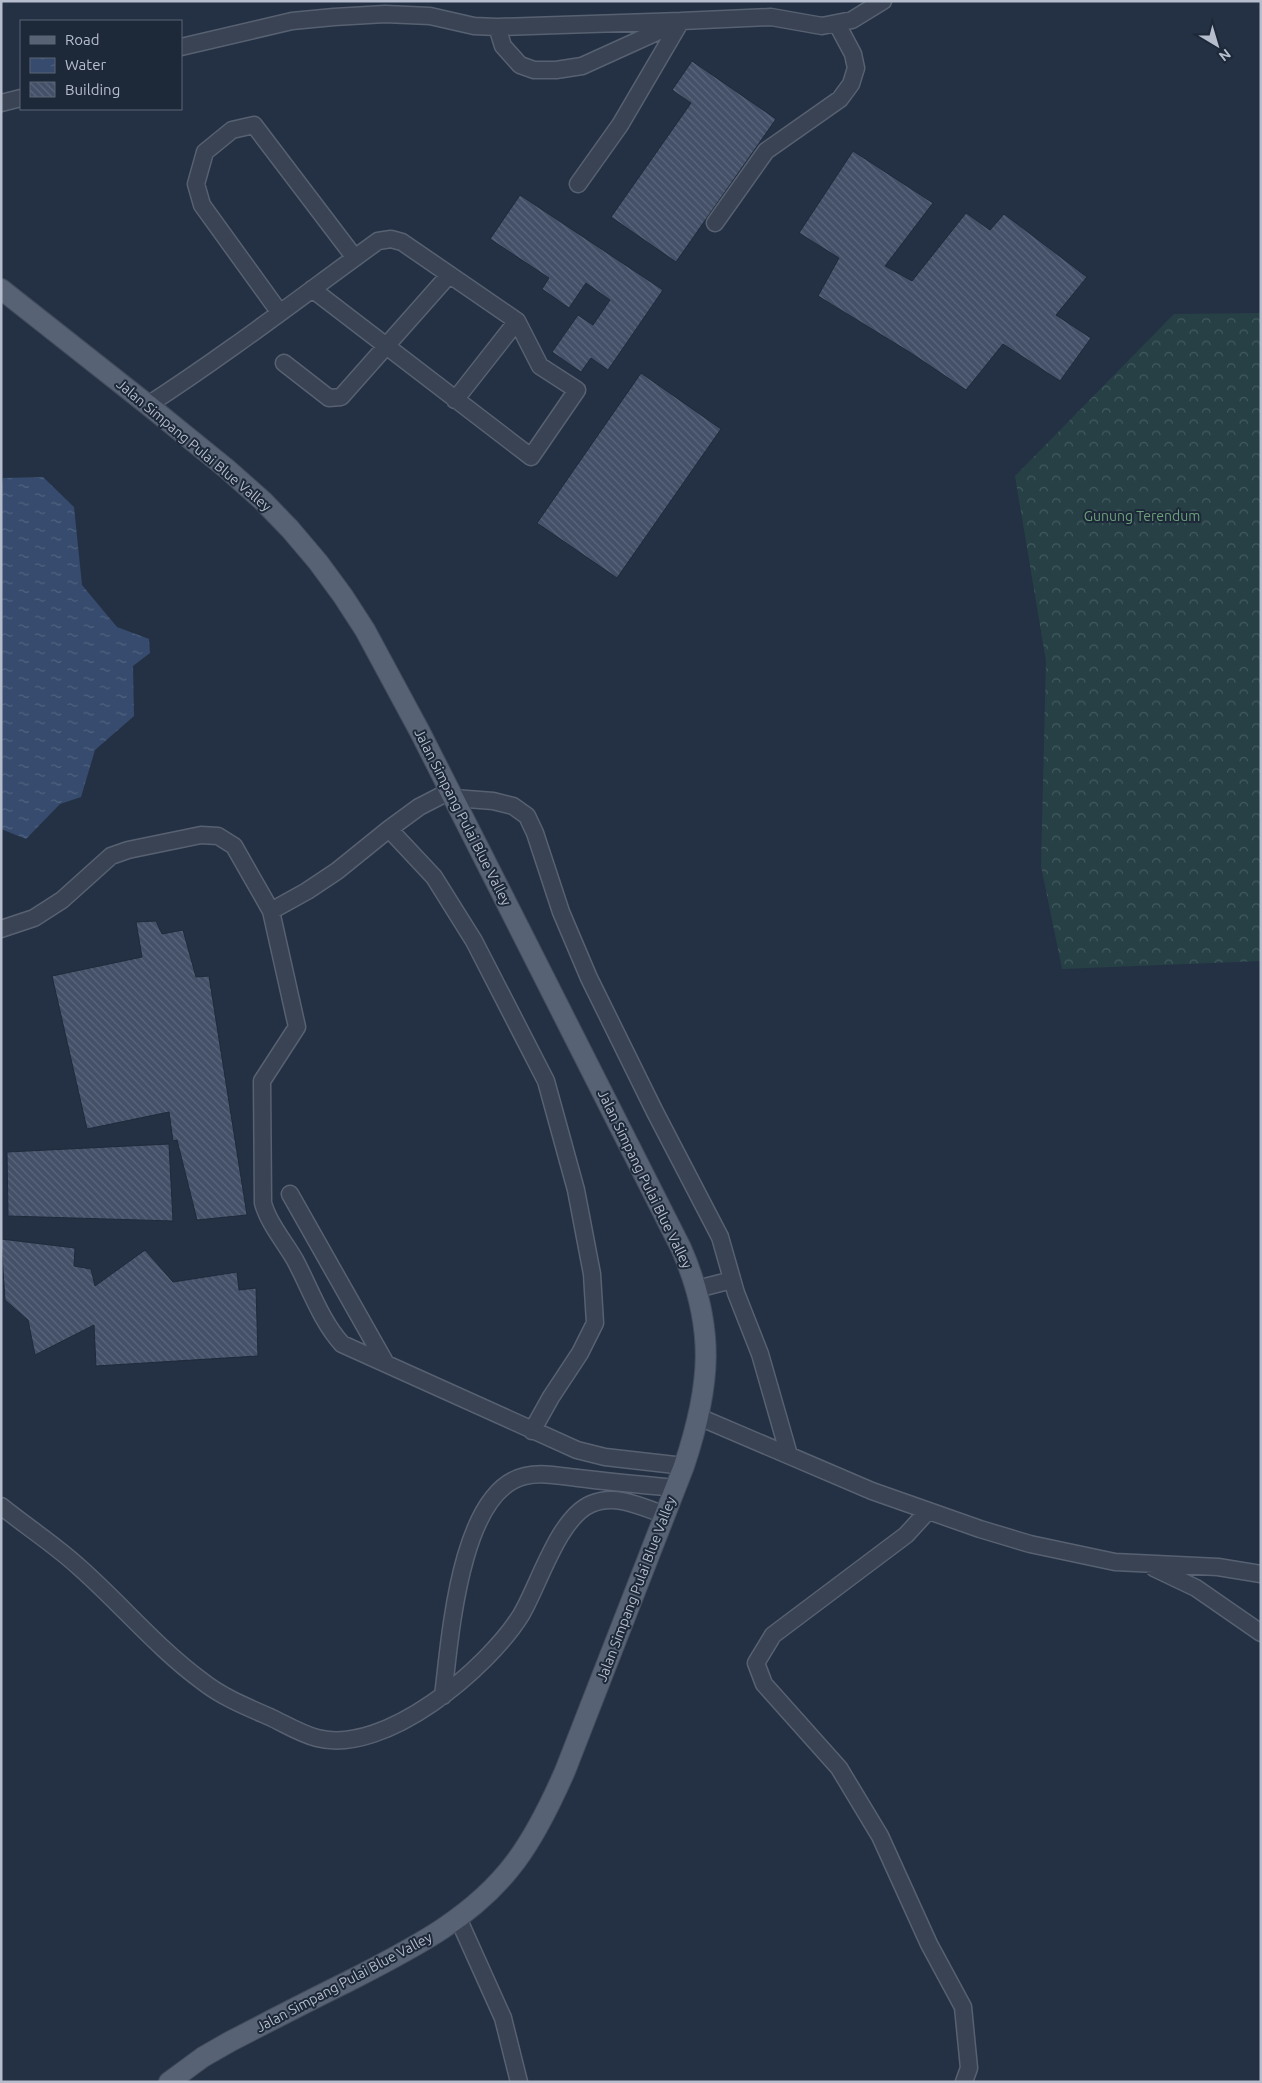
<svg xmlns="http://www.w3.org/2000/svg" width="1262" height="2083" font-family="Ubuntu,sans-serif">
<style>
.forest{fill:url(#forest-crowns)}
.water{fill:url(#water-ripples)}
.building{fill:url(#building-back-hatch);stroke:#1f2a3b}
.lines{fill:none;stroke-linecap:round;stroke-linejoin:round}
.minor-casing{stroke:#576171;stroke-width:19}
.major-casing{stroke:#424c5d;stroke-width:22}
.minor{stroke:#394354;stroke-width:16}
.major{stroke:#576274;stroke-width:20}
.labels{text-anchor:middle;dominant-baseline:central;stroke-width:4;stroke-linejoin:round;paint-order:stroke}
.street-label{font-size:14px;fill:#b6becd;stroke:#1d2839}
.park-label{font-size:14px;fill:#6ba079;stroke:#1d2839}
</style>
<defs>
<pattern id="forest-crowns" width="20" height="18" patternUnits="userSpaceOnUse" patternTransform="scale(1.25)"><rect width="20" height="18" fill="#264045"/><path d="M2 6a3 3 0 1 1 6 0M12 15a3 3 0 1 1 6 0" fill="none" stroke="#435a5f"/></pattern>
<pattern id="water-ripples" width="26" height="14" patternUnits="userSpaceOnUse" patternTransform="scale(1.25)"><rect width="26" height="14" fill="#364b6d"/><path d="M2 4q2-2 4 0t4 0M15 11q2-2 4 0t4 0" fill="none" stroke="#516381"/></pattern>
<pattern id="building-back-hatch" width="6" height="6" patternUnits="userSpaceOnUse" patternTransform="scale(1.25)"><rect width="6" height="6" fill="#435067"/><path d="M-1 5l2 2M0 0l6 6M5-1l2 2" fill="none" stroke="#5c677c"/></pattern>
</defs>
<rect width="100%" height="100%" fill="#243144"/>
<path class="forest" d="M1261,313V961L1062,969L1041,866L1046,661L1015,476L1174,314Z"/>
<path class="water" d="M43,477L74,507L82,585L117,627L149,639L150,653L133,666L134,716L95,750L81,797L60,804L26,839L1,829V493L3,478Z"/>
<path class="building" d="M692,61L776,119L676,262L611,217L691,103L672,90Z
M853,151L933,203L885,266L912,281L966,213L990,230L1004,214L1087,277L1056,315L1091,338L1060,381L1003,344L966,390L911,353L818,296L839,258L799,233Z
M520,195L663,290L608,370L591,358L581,372L552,352L578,315L593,325L610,300L586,283L569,308L542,289L549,278L490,239Z
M641,373L721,429L617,578L537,523Z
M156,921L162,934L183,930L196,977L209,976L247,1215L197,1220L177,1140L173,1141L169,1112L87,1129L52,976L142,957L136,922Z
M169,1144L173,1221L8,1216L7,1152Z
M1,1239L75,1248L74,1266L91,1269L95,1286L145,1250L173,1282L237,1272L239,1290L256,1288L258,1356L96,1366L94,1325L35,1355L28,1320L5,1300Z"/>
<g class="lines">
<defs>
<path id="minor" d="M497,27L681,21L620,125L578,184
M181,47L292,21L334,17L385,14L430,16L474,26L497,27L503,46L520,65L534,70H556L582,66L681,21L771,17L822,26L852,20L883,1
M1,103L21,98
M715,223L766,151L840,99L851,84L856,68L853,54L837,24
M280,313L202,205L196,184L205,152L232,130L254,125L355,258
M284,363L329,398L341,397L449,275
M455,400L517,321
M148,405C227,354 302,296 378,241L391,239L402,242L517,321L540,366L577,390L531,457L312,289
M450,791L419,807L389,829L337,871L307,891L271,911L297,1027L262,1081L263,1203C269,1224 284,1241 295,1260C310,1288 321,1321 342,1344L577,1450L605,1457L684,1466
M454,798L493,801L513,806L527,816L535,833L561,912L589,978L655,1112L720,1237L736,1293L760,1354L789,1455
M389,829L434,877L474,941L546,1081L576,1190L592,1274L595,1323L580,1353L551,1397L532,1431
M1,929L34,918L62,900L111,856L128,850L201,835L218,836L234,846L271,911
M290,1194L385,1362
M697,1289L732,1280
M699,1417L872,1491L980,1529L1030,1544L1115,1562L1218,1567L1261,1574
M1,1506C27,1527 55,1545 79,1567C121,1604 157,1648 202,1681C222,1697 247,1707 270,1717C285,1724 301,1734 317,1738C385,1756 488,1668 521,1615C539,1585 558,1518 591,1504C616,1493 642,1507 665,1515
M928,1511L906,1535L773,1635L756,1663L764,1684L839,1768L880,1836L929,1944L963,2007L969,2068L964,2082
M1154,1568L1196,1588L1261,1633
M443,1696C450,1641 459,1491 525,1476C542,1472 560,1476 578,1478C610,1482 643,1485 676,1488
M458,1918L503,2018L519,2082"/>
<path id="major" d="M1,289L148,405L227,469L263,501L290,529L318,562L343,596L365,630L420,732L681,1248C716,1328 711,1385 684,1466L565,1771C551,1803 536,1834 516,1861C473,1919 409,1950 347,1982C308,2001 270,2021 231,2041L203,2057L169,2082"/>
</defs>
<use href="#minor" class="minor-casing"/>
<use href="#major" class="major-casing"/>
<use href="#minor" class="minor"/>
<use href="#major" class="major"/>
</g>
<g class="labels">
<g class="street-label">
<text transform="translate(194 445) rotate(40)">Jalan Simpang Pulai Blue Valley</text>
<text transform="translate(463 817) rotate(63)">Jalan Simpang Pulai Blue Valley</text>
<text transform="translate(645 1179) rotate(64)">Jalan Simpang Pulai Blue Valley</text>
<text transform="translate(636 1589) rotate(-69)">Jalan Simpang Pulai Blue Valley</text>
<text transform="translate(344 1982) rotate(-28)">Jalan Simpang Pulai Blue Valley</text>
</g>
<g class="park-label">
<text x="1142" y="516">Gunung Terendum</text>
</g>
</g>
<rect width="1262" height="2083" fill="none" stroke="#b6becd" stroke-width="5"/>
<rect x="20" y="20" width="162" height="90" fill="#1d2839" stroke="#5a6474"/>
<rect x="30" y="36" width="25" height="8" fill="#576274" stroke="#5a6474"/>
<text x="65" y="45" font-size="15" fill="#b6becd">Road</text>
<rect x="30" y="58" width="25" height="15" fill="url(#water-ripples)" stroke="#5a6474"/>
<text x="65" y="70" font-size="15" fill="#b6becd">Water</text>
<rect x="30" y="82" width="25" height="15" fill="url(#building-back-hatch)" stroke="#5a6474"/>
<text x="65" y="95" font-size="15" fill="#b6becd">Building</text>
<g transform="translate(1217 45) rotate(142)" stroke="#1d2839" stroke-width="4" paint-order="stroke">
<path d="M0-4L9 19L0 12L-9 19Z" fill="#b6becd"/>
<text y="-8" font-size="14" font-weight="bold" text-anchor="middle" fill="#b6becd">N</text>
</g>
</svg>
